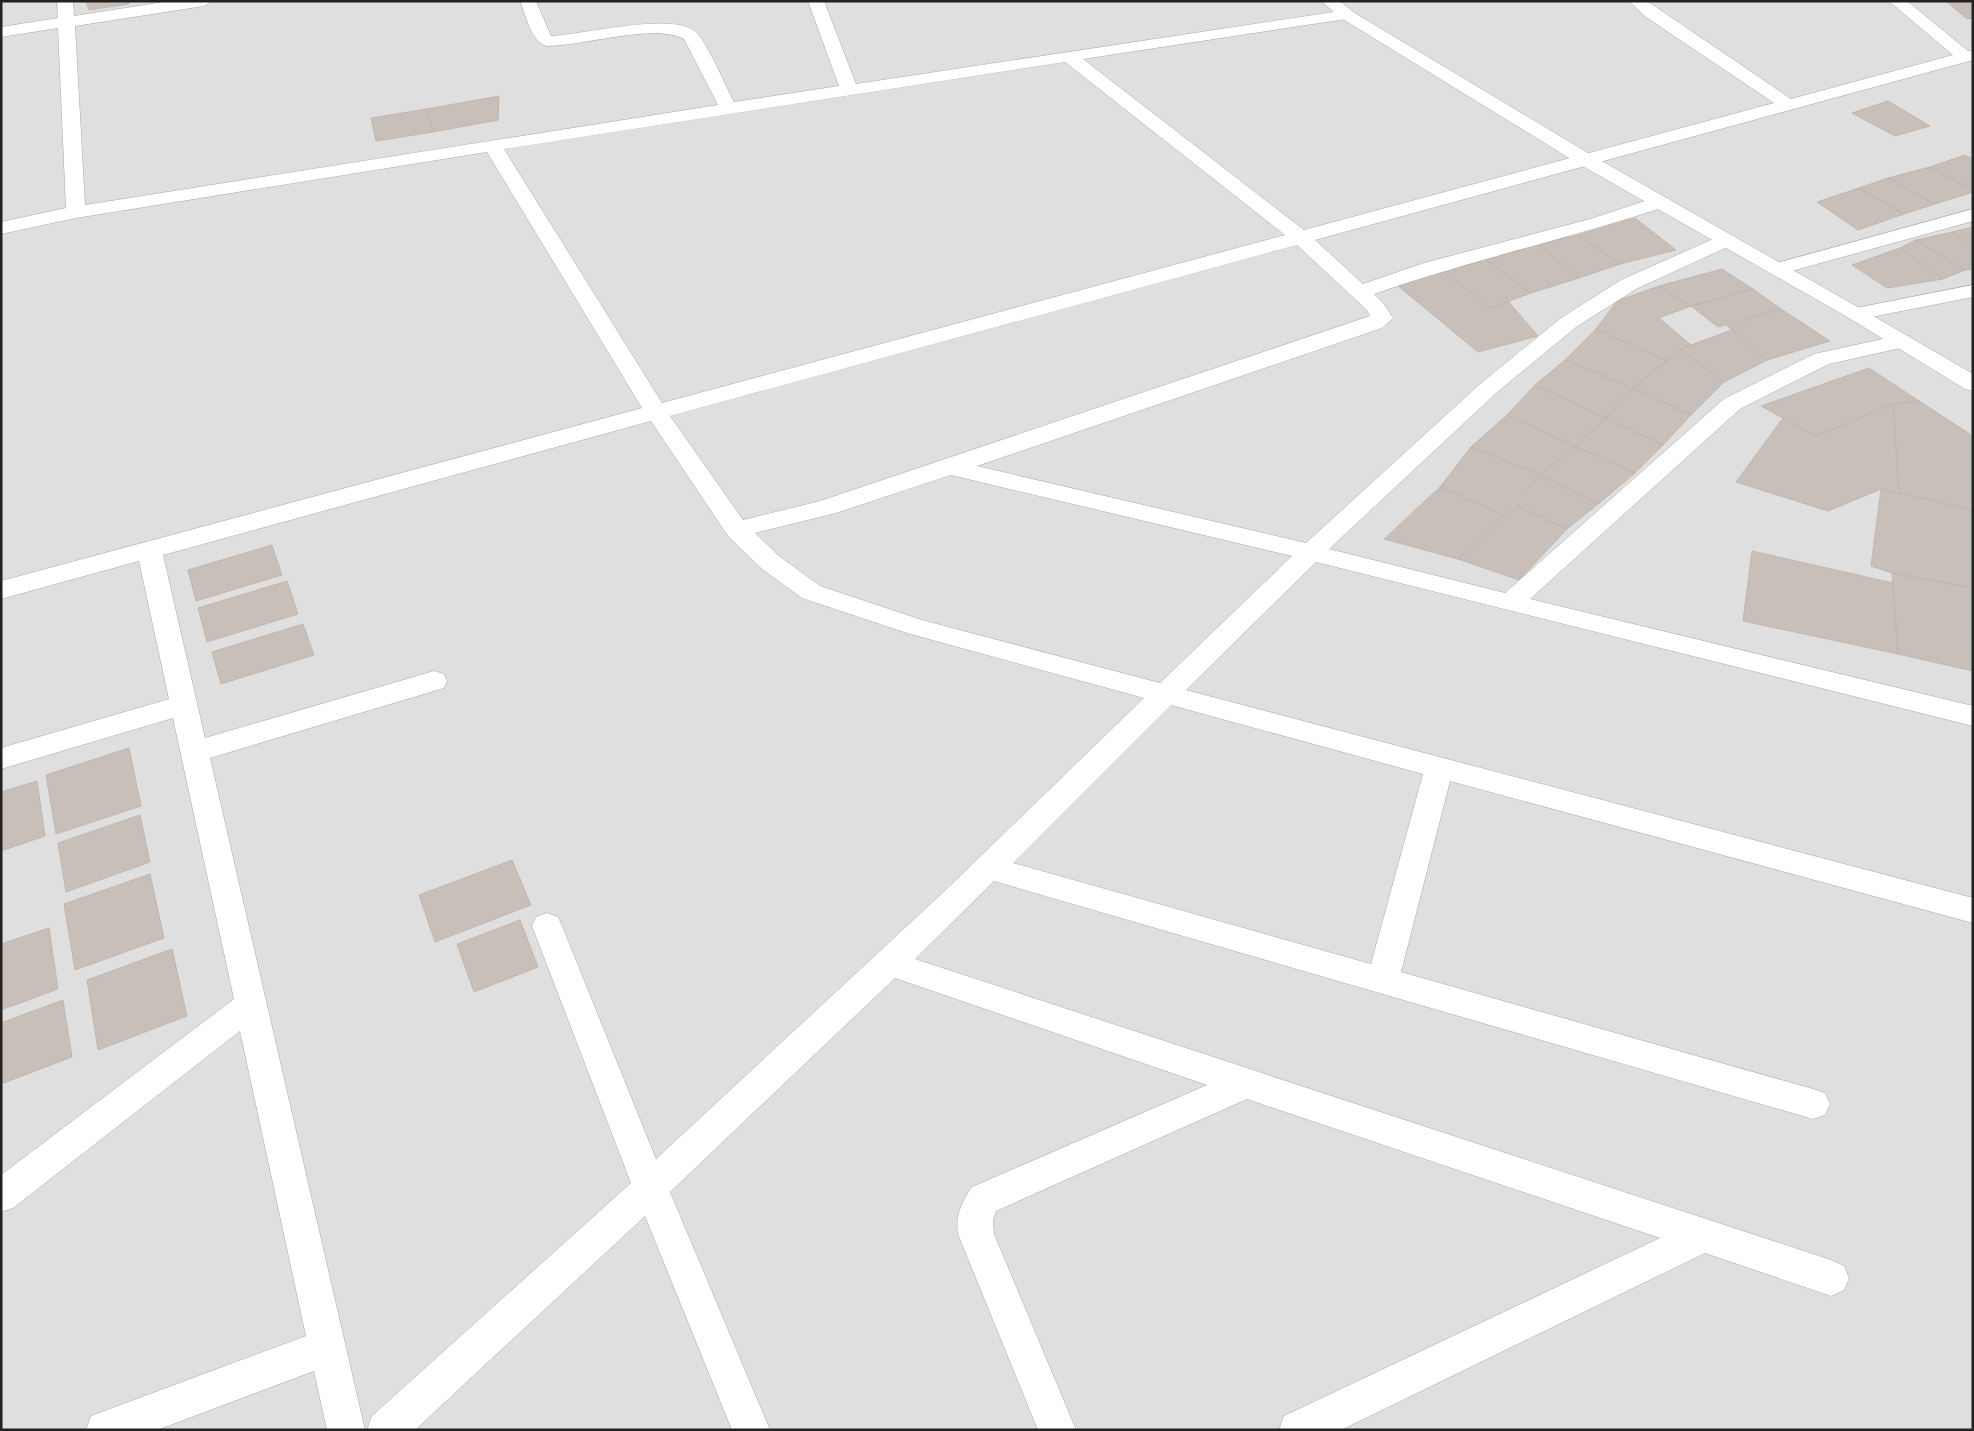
<svg xmlns="http://www.w3.org/2000/svg" width="1974" height="1431" font-family="'Exo 2',sans-serif">
<style>
.residential{fill:#e0dfdf}
.building{fill:#c7bfb8;stroke:#c4b6ab}
.lines{fill:none;stroke-linecap:round;stroke-linejoin:round}
.minor-casing{stroke:#a9a9a9;stroke-width:1}
.tertiary-casing{stroke:#a9a9a9;stroke-width:1}
.minor{fill:#fff;fill-rule:evenodd}
.tertiary{fill:#fff;fill-rule:evenodd}
</style>
<rect width="100%" height="100%" fill="#f2efe9"/>
<path class="residential" d="M1,1H1973V1430H1Z"/>
<path class="building" d="M86,1H129V4L89,10Z
M1946,1H1973V18L1967,19Z
M499,96L498,120L433,132L427,109Z
M1888,101L1930,126L1895,136L1852,113Z
M427,109L433,132L376,141L371,118Z
M1965,155L1973,159V190L1930,167Z
M1930,167L1973,190V192L1935,204L1888,178Z
M1888,178L1935,204L1904,214L1859,188Z
M1859,188L1904,214L1858,230L1817,202Z
M1635,218L1676,250L1620,264L1578,235Z
M1973,227V247L1952,232Z
M1952,232L1973,247V269L1965,270L1916,240Z
M1578,235L1620,264L1579,278L1538,244Z
M1916,240L1965,270L1943,279L1900,248Z
M1538,244L1579,278L1531,293L1486,260Z
M1900,248L1943,279L1887,288L1852,265Z
M1486,260L1531,293L1491,308L1442,271Z
M1722,269L1753,289L1691,306L1659,286Z
M1442,271L1491,308L1508,301L1538,336L1478,352L1397,285Z
M1659,286L1691,306L1659,318L1691,345L1680,349L1667,361L1596,329L1617,301Z
M1753,289L1781,309L1718,327L1691,306Z
M1781,309L1830,341L1767,360L1727,326Z
M1596,329L1667,361L1633,388L1565,360Z
M1732,330L1767,360L1724,382L1680,349Z
M1680,349L1724,382L1691,415L1633,388Z
M1565,360L1633,388L1606,418L1535,385Z
M1869,368L1919,401L1893,404L1816,436L1761,406Z
M1535,385L1606,418L1575,446L1507,415Z
M1633,388L1691,415L1663,445L1606,418Z
M1919,401L1973,436V510L1899,493L1893,404Z
M1893,404L1899,493L1881,489L1828,511L1736,482L1783,418L1816,436Z
M1507,415L1575,446L1540,475L1471,447Z
M1606,418L1663,445L1635,473L1575,446Z
M1575,446L1635,473L1598,504L1540,475Z
M1471,447L1540,475L1504,515L1440,487Z
M1540,475L1598,504L1567,529L1515,505Z
M1440,487L1504,515L1458,559L1384,539Z
M1881,489L1973,510V588L1892,573L1871,566Z
M1515,505L1567,529L1519,580L1458,559Z
M272,545L282,575L196,601L188,570Z
M1752,551L1893,583L1898,654L1743,621Z
M1892,573L1973,588V671L1898,654Z
M287,581L298,614L207,642L198,608Z
M303,624L314,655L221,684L212,652Z
M129,748L141,806L56,834L46,775Z
M37,781L45,836L1,851V792Z
M140,815L150,862L66,892L58,843Z
M512,860L531,905L435,942L419,895Z
M150,874L164,938L75,970L64,904Z
M520,920L538,967L474,992L457,944Z
M49,928L58,989L1,1010V944Z
M172,949L187,1016L98,1050L87,980Z
M63,1000L72,1057L1,1084V1023Z"/>
<g class="lines">
<defs>
<path id="minor" d="M57,1H73L74,16L170,1H212L204,6L75,26L85,205L718,105L684,39C653,23 584,46 547,46C531,42 526,15 520,1H536L551,36C582,35 679,10 698,34C711,51 724,83 734,102L839,86L808,1H824L856,84L1347,10L1353,12L1355,15L1353,18L1083,59L1304,230L1774,103L1646,17L1629,1H1647L1791,99L1953,55L1889,1H1907L1968,51L1973,50V60L1315,240L1363,284L1424,263L1590,219L1654,198H1668L1671,202L1668,206C1571,238 1471,260 1374,294L1383,303L1393,318L1382,328L977,466L1306,543L1479,385L1561,318L1621,280L1720,236L1727,234L1734,236L1737,240L1734,244L1636,289L1576,327L1495,394L1329,549L1505,593L1724,399L1814,354L1901,335L1909,336L1912,341L1909,346L1829,364L1740,409L1530,599L1973,706V726L1316,562L1186,690L1973,898V923L1450,781L1401,972L1813,1089L1825,1093L1830,1104L1825,1115L1813,1119L994,881L915,959L1831,1260L1844,1266L1849,1278L1844,1290L1831,1296L1705,1253L1341,1430H1279L1284,1416L1660,1238L1247,1099L996,1211L993,1220L994,1234L1076,1430H1038L958,1234C955,1217 962,1201 972,1187L1207,1085L895,978L670,1192L770,1430H732L645,1216L415,1430H367L372,1416L631,1183L532,926L536,917L547,913L558,917L562,926L656,1159L949,887L1144,698L907,633L802,598L761,568L728,536L651,421L163,555L205,738L434,671L444,674L447,681L444,688L210,758L365,1430H327L314,1371L157,1430H86L91,1416L306,1336L240,1031L13,1208L1,1212V1175L234,999L173,718L1,769V748L169,699L139,561L1,599V581L642,408L487,152L76,218L1,234V222L66,208L58,28L1,37V27L58,18ZM1065,62L1285,235L662,403L504,149ZM1297,245L1367,310L1370,316L820,501L743,520L670,416ZM951,475L1292,556L1160,683L922,620L820,586L779,556L755,533L836,513ZM1171,705L1423,774L1371,964L1013,863Z
M1973,209V221L1777,275L1770,273L1767,269L1770,265Z
M1973,285V297L1856,320L1849,318L1845,314L1849,310L1856,308Z"/>
<path id="tertiary" d="M1321,1H1340L1353,12L1593,156L1863,310L1973,374V391L1965,389L1849,318L1579,164L1341,18Z"/>
</defs>
<use href="#minor" class="minor-casing"/>
<use href="#tertiary" class="tertiary-casing"/>
<use href="#minor" class="minor"/>
<use href="#tertiary" class="tertiary"/>
</g>
<rect width="1974" height="1431" fill="none" stroke="#222222" stroke-width="5"/>
</svg>
